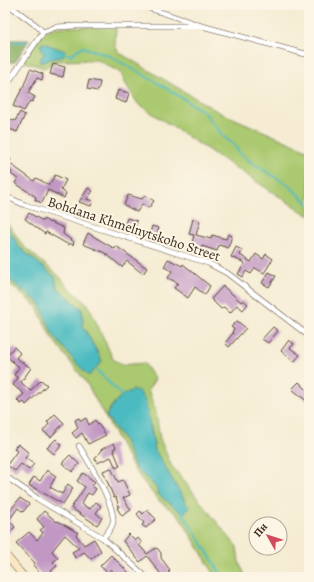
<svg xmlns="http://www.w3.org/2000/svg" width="314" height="582" font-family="Alegreya,serif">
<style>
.green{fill:#aac970;stroke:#727a47;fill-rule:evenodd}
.forest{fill:#87ad62;stroke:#616c40}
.water{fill:#4cbbc1;stroke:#447270}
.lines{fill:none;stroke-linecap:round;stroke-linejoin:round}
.stream{stroke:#4cbbc1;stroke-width:2}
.building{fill:#c197c4}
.street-casing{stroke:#574739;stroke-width:6}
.secondary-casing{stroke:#574739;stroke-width:8}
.street{stroke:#fff;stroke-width:5}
.secondary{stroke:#fae7c3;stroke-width:7}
.labels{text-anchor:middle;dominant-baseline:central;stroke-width:4;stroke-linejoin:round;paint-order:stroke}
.street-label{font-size:14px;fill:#3b2a1e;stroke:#fcf5e5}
</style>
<rect width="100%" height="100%" fill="#fcf5e5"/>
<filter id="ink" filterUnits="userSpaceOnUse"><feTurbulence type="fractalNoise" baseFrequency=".025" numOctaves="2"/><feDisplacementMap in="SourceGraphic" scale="8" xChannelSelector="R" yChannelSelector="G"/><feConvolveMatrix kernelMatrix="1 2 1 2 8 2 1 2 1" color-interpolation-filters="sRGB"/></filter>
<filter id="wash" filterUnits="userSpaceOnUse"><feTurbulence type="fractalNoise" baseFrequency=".012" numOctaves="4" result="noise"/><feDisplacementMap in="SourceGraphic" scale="16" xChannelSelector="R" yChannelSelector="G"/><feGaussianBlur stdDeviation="0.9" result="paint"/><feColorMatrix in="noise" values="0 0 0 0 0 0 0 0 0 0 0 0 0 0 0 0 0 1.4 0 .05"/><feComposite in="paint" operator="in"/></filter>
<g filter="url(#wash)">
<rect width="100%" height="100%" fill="#f5ecd3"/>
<path class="green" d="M116,26L115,45L118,52L217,111L309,151V216L138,104L124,81L121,73L98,60L56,61L44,68L22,61L43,32L56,27Z
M5,219L23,246L59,276L70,289L88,304L113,359L122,365L144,363L155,379L148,390L156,412L160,439L171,465L237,547L239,562L246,577H216L180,517L158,500L135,471L86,382L51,337L37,307L5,280V276L40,304L53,335L102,361L83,326L82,309L57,287L55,277L19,247L5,223ZM133,390L151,427L155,450L159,460L185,500L158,494L156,487L136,469L123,439L106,416C112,403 120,395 133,390Z"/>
<path class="forest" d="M5,40H29L15,62H5Z"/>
<path class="water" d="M44,43L65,51L62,57L51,59L41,63L39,59L44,55L40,44Z
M5,223L19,247L55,277L57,287L82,309L83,326L102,361L89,376L76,363L53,335L40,304L5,276Z
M133,390L139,391L145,401L155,450L189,508L183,514L158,494L156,487L136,469L123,439L106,416C113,403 120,395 133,390Z"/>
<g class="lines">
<path class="stream" d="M5,42H27
M63,53L72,55L78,49L83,47L110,56L163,86L204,112L223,136L235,146L239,153L251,162L288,185L309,204
M94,367L123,397
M182,512L223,577"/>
</g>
<g id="blocks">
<path class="building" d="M53,64L65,67L63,77L50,74Z
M30,69L43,74L42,80L37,78L28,93L35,97L32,102L30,101L24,111L13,106L24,85Z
M89,80L100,82L98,91L87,89Z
M118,90L129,93L126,103L115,99Z
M20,112L25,115L17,132L7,128L10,119L15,121Z
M5,156L11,159L9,163L34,181L36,178L49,185L55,175L66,180L61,190L66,193L64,198L48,190L42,203L35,200L36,197L15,183L18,179L11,174L12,172L6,169L5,172Z
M88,188L93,191L87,199L93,201L91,206L79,202Z
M128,195L142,199L145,195L154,201L149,208L142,204L137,212L124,205Z
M29,213L43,221L44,219L50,223V222L64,228L63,234L74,242L73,245L69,243V245L46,232L45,234L25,219Z
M127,218L137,221L135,227L131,225L129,231L123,229Z
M193,219L200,221L196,235L211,239L212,235L226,239L228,234L232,236L228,248L219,245L217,251L202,246L201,249L191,247L194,235L189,234Z
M152,226L159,228L154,242L148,240Z
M88,233L115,249L116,246L147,268L143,274L127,261L122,267L105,253L83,244Z
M236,247L242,250L240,255L251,262L256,254L263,259L266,254L273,259L264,273L255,268L251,274L246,271L243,277L238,274L245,263L231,257Z
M168,259L182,266L183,264L210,286L205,295L195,287L188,298L174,288L178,283L168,278L172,271L164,267Z
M269,272L276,276L269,287L262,283Z
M223,286L241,302L243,300L248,304L243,310L237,305L230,313L224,307L221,309L211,299Z
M237,321L246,328L229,347L225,343L233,333L232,332L234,329L231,327Z
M273,327L278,331L268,343L262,339Z
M289,340L294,344L290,348L300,355L294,362L281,351Z
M14,347L20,353L16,358L31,368L21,382L30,391L41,380L47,385L26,405L24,402L21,404L17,400L24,394L13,385L18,378L14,375L19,367L5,355V351L9,353Z
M299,382L309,392V403L292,389Z
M55,414L64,423L51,437L43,431L49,424L47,422Z
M79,418L81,421L86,418L89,425L95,420L106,435L88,444L82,433L76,438L72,433L78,428L75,420Z
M56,439L62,445L54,454L47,448Z
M114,443L116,448L113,449L120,466L116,468L111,457L97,463L95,458L102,449Z
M18,444L29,453L25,458L34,464L29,470L21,464L15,471L7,465L17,451L14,448Z
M70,455L79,464L72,472L62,463Z
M111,468L118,482L123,480L130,495L123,498L131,510L122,516L117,508L119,507L116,497L114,498L103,471Z
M47,470L56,476L50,487L62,494L68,484L73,488L63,504L29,485L34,477L40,481Z
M83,473L95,482L92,486L96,489L92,495L88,493L81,504L90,509L96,502L101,506L96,513L102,518L97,525L71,508L85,487L77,481Z
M20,498L29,504L23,512L18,508L9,520L15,527L8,534L5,531V517Z
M147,510L156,519L146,528L142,525L144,523L137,514L140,511L143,514Z
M44,511L57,522L58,521L78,533L76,535L84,545L94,539L101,551L91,559L84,552L75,558L72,552L79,548L65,535L52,551L58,558L53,562L57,566L51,571L56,577H43L33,565L35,563L16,543L29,532L37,540L43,533L40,530L44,527L37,519Z
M129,534L135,540L138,538L142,543L139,545L147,554L156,548L158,549L161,553V558L170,570L168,572L174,577H163L147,556L140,562L123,541Z
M111,555L133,577H118L111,569L108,573L100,566Z"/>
</g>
</g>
<g filter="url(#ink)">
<use href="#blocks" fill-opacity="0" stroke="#574739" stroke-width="1"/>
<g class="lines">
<defs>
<path id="street" d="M9,5L37,26L43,32
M140,5L202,26L309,55
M5,87L43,32L56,27L75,26H202
M5,196L25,205L208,263L227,273L309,336
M79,446C89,462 115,504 113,522C112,528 107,533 103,538
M5,476L38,499L103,538L146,577"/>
<path id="secondary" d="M5,554L24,577"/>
</defs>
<use href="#street" class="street-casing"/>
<use href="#secondary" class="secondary-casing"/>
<use href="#street" class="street"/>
<use href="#secondary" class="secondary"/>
</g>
</g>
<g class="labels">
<g class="street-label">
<text transform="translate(134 229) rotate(18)">Bohdana Khmelnytskoho Street</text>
</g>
</g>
<rect width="314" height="582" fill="none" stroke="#fcf5e5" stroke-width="20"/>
<g transform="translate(268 536) rotate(309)"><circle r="19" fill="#fcf5e5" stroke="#afa495"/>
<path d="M0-3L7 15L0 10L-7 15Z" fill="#d1495b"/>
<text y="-6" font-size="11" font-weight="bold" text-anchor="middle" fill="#3b2a1e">Пн</text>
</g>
</svg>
